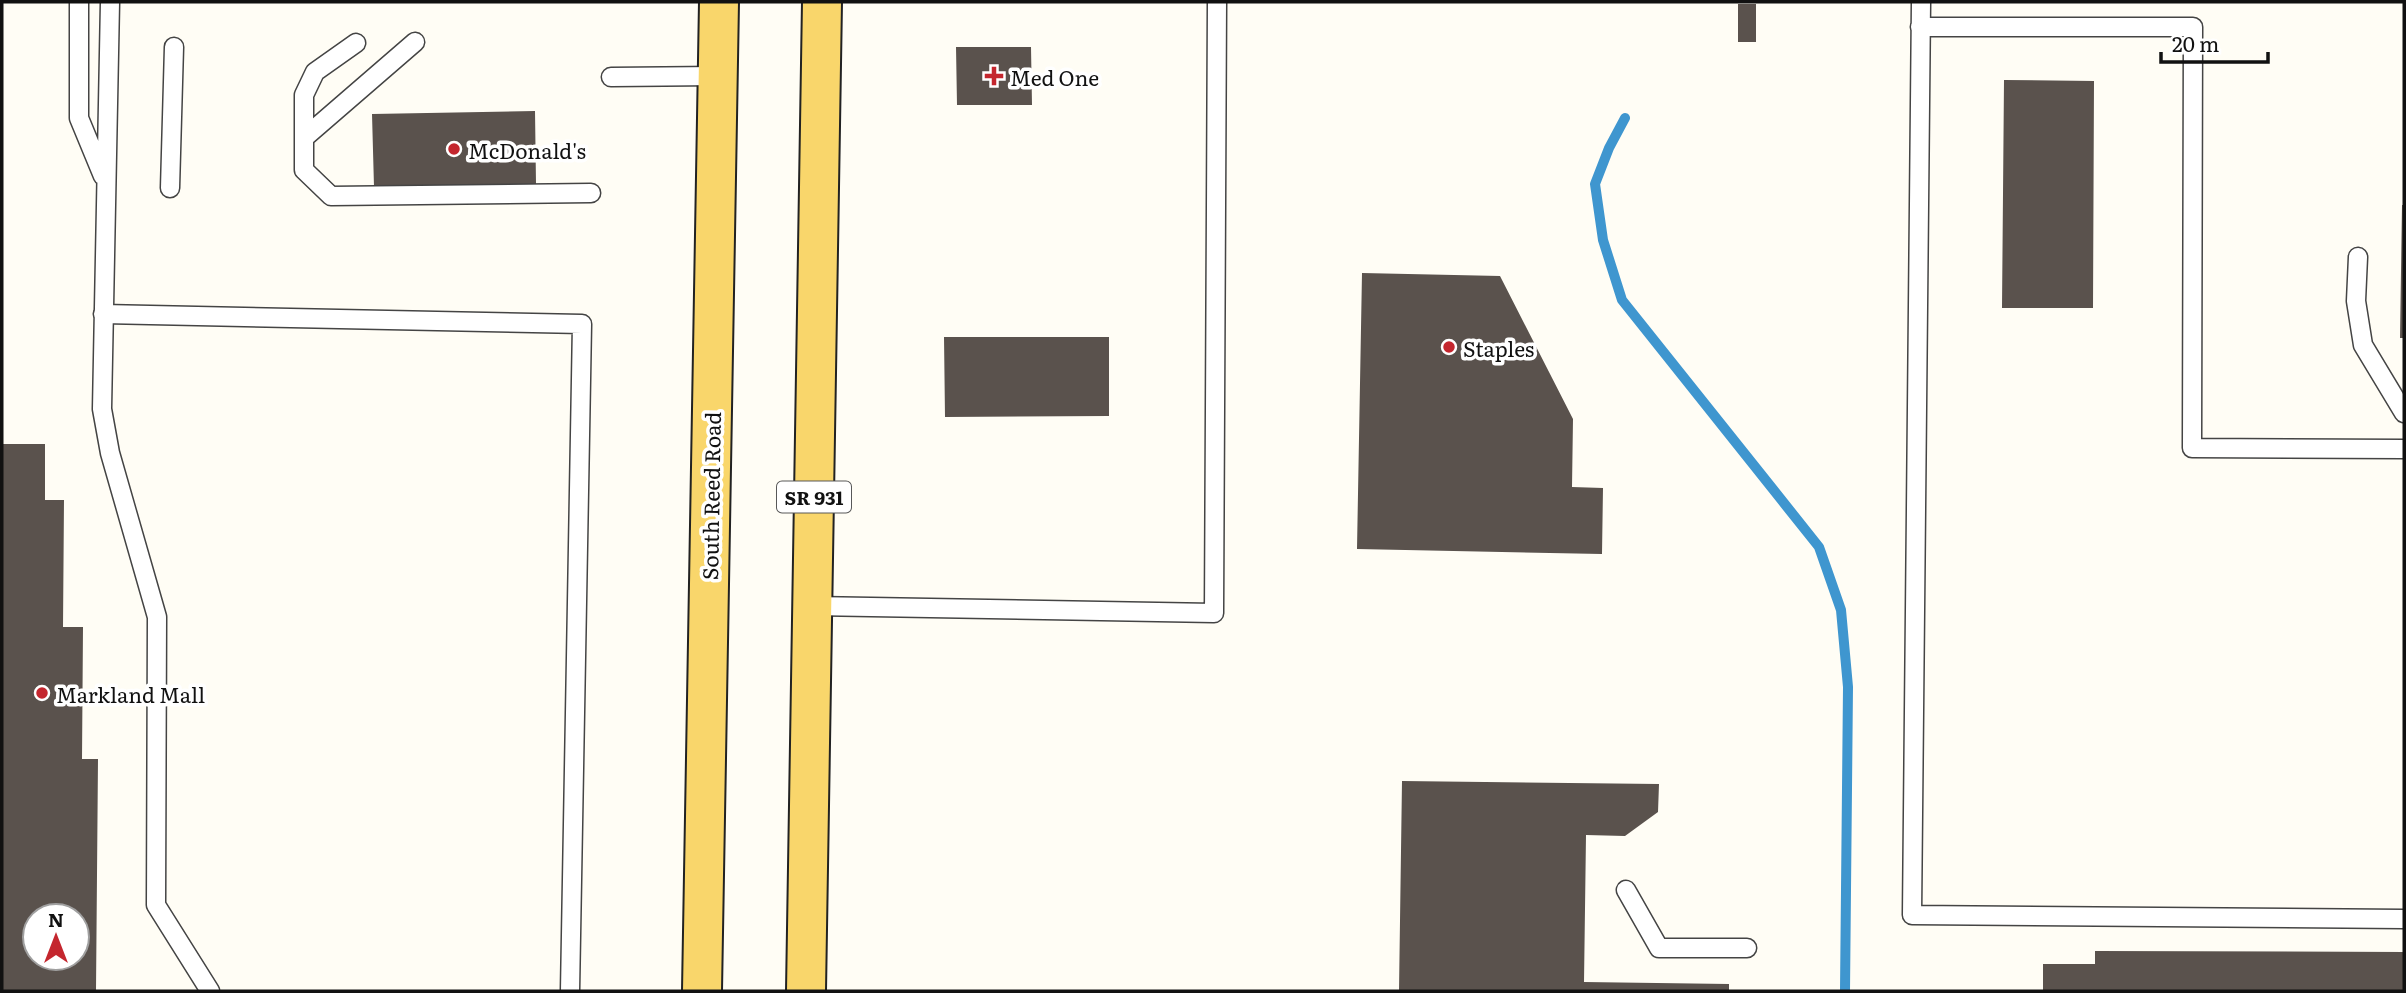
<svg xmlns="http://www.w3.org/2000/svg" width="2406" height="993" font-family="Literata,serif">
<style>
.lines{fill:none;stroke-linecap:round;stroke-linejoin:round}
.stream{stroke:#3f96cf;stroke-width:10}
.building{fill:#5a524d;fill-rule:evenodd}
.lane-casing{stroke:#444;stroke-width:21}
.primary-casing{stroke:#222;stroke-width:42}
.lane{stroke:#fff;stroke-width:18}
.primary{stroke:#f9d66b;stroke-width:38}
.poi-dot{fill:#c4262e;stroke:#fff;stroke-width:2.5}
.labels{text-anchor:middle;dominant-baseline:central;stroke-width:7;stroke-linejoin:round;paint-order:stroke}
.shield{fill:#fff;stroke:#585858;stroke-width:2}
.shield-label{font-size:19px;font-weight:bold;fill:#111}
.poi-label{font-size:21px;fill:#111;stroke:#fff;text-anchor:start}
.street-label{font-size:21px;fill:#111;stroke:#fff}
</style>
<rect width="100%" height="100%" fill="#fffdf5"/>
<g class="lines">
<path class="stream" d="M1625,118L1609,148L1595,184L1603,240L1622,300L1819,547L1841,610L1848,687L1845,991"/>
</g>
<path class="building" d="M1738,4H1756V42H1738Z
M956,47H1031L1032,105H957Z
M2004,80L2094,81L2093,308H2002Z
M535,111L536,184L374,187L372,114Z
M2402,205H2404V338H2400Z
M1362,273L1500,276L1573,419L1572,487L1603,488L1602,554L1357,549Z
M944,337H1109V416L945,417Z
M2,444H45V500H64L63,627H83L82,759H98L96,991H2ZM35,916H77V958H35Z
M1402,781L1659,784L1658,812L1625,836L1586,835L1584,982L1729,984V991H1399Z
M2095,951L2404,952V991H2043V964H2095Z"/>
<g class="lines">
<defs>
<path id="lane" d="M79,2V118L103,176
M110,2L102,409L110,453L157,617L156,905L210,991
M1921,2L1912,915L2404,919
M1920,27H2193L2192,448L2404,449
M415,42L304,138V170L331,196L591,193
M611,77L717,76
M304,138V95L315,72L356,43
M170,188L174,47
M2358,257L2356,301L2363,345L2404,413
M103,314L582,324L570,991
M812,606L1214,613L1217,2
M1626,890L1659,948H1747"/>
<path id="primary" d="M702,991L719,2
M806,991L822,2"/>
</defs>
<use href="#lane" class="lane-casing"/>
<use href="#primary" class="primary-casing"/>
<use href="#lane" class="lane"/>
<use href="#primary" class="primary"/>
</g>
<g class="poi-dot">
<path d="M990.5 65.5h7v7h7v7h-7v7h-7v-7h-7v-7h7z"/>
<circle cx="454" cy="149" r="7"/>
<circle cx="1449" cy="347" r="7"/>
<circle cx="42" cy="693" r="7"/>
</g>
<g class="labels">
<rect class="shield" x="777" y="481.5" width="74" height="31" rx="5"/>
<g class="shield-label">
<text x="814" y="497">SR 931</text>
</g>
<g class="poi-label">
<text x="1010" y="76">Med One</text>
<text x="468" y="149">McDonald's</text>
<text x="1463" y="347">Staples</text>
<text x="56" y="693">Markland Mall</text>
</g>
<g class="street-label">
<text transform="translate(710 496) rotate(-89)">South Reed Road</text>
</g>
</g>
<rect width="2406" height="993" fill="none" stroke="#111111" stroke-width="7"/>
<g transform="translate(56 937)"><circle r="33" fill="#ffffff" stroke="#a0a0a0" stroke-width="2"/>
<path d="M0-5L12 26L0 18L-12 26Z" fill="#c4262e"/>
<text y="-10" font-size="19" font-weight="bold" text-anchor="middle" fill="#111111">N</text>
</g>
<path d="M2161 52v10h107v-10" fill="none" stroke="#111111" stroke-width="3.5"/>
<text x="2172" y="52" font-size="21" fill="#111111" stroke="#ffffff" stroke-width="5" paint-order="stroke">20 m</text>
</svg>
